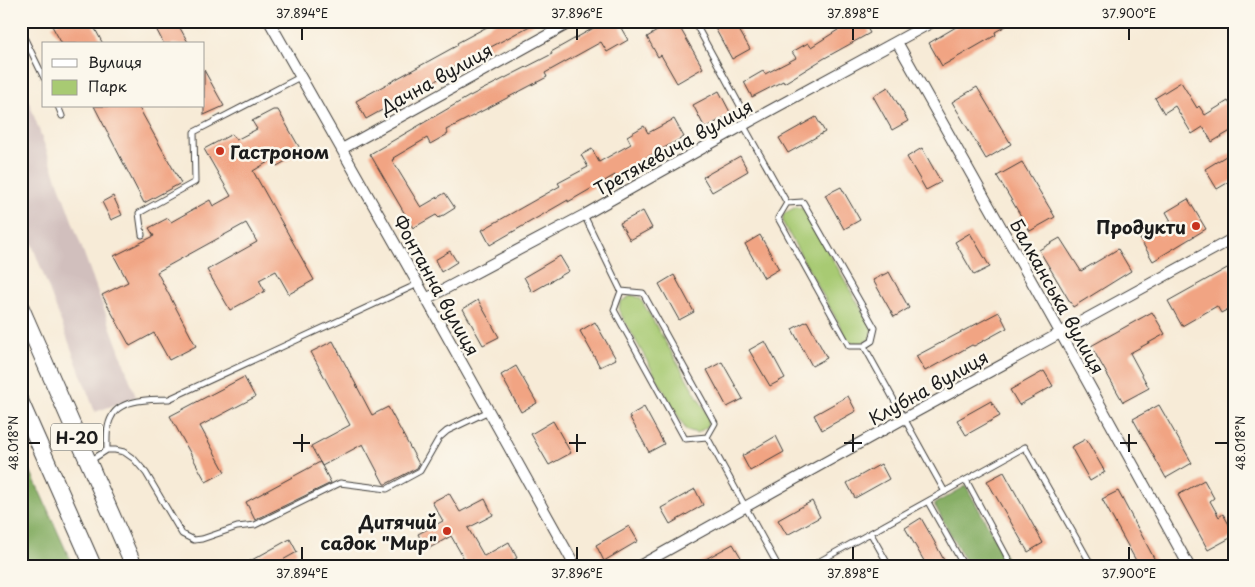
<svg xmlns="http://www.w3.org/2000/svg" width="1255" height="587" font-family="'Playpen Sans',sans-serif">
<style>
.industrial{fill:#d1bfbd}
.green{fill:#a8ca73;stroke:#627348}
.forest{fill:#86ae65;stroke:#516540}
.building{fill:#f1a483}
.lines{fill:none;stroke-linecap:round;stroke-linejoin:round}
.lane-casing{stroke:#3d3b38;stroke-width:7}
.street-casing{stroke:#3d3b38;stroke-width:12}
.primary-casing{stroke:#3d3b38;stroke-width:18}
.lane{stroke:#fff;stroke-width:5}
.street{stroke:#fff;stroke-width:10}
.primary{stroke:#fff;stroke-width:16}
.ticks{fill:none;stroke:#1c1c1c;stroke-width:2}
.poi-dot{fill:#c8321e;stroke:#fbf7ec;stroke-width:2}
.labels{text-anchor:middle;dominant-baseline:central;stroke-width:5;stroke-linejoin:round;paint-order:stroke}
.shield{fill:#fbf7ec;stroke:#5f5e5a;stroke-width:1}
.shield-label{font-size:16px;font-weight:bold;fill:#1c1c1c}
.street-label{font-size:18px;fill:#1c1c1c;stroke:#fbf7ec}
.poi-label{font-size:18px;font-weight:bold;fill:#1c1c1c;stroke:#fbf7ec;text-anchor:end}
.neatline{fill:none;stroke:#1c1c1c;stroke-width:2}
.ticks-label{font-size:12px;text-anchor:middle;fill:#1c1c1c}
</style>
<rect width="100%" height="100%" fill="#fbf7ec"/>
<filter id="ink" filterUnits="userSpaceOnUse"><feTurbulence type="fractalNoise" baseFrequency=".02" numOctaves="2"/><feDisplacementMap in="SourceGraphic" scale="10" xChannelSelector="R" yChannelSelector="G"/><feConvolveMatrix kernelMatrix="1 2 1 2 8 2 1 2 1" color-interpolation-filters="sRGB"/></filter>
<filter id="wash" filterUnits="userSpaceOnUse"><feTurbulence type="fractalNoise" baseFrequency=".0096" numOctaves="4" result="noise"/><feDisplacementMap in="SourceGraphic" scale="20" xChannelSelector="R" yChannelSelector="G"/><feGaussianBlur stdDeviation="1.12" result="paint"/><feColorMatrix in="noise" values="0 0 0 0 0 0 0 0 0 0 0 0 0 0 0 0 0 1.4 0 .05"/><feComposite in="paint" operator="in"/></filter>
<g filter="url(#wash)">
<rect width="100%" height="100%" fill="#f7ebd7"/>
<path class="industrial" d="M21,80L136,397L95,412L21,215Z"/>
<path class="green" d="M796,207L804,209L872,328L870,339L860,344L849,342L783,223V214Z
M632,295L640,298L709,417L707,427L697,433L686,430L619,311L620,302Z"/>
<path class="forest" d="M21,450L73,566H21Z
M966,486L1007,560L1005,566H968L934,504Z"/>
<g id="blocks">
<path class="building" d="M61,21H91L103,44H62L52,26Z
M152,21H176L189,44H164Z
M498,21H539L452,68L453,71L366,119L356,101L458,45L457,43Z
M606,21H617L628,40L607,52L601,42L545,73L547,77L446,130L448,134L430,144L427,138L393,158L394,159L392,160L420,206L421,207L445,193L455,208L439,218L436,215L413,228L370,154L468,97L552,54L551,52Z
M674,21H676L703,68L677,83L661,55L658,57L647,37Z
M711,21H734L750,49L732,59Z
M852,21H863L870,33L823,59L794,77L784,83L783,81L752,97L744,82L763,71L765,74L796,58L792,52L808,43L811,47Z
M966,21H1015L995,32L996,35L942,66L929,43Z
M204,70L224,106L204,115Z
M1181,82L1197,108L1199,106L1205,115L1228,101L1234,110V129L1212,142L1203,127L1192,134L1175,106L1164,113L1155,98Z
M888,87L908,121L892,130L873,96Z
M977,87L1011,144L986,159L952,102Z
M719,91L731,114L705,128L693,105Z
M94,106H138L181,183L144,203Z
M273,110H278L302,152L277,166L273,159L253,171L314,280L289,294L276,271L259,280L265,291L230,310L207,270L257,242L246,223L157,272L196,346L169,360L154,333L130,346L102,295L128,282L114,256L154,236L149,228L168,218L171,222L210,200L213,206L231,196L204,149L232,134L236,140L257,129L252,121Z
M816,117L825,132L788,153L779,138Z
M674,119L684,137L631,166L632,167L616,177L615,175L568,202V200L490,245L482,230L560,186L558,183L588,167L581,155L592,149L599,162L631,144L627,136L644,126L648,133Z
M922,148L941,182L926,190L907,157Z
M1234,151V179L1217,189L1205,169Z
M740,156L748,171L712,192L703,177Z
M1022,162L1055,217L1030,231L997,176Z
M841,187L860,220L844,229L825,195Z
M113,196L122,215L111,220L102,202Z
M1188,199L1206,229L1153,261L1140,239L1171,221L1166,212Z
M643,211L652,228L630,240L620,223Z
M970,233L990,267L974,275L955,242Z
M760,235L779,269L764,278L745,244Z
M1060,238L1081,271L1118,249L1131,271L1073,307L1039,250Z
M450,251L457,262L441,272L435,260Z
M560,256L569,271L532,292L524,277Z
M1229,267L1234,275V306L1221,313L1217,306L1182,326L1168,301Z
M889,272L909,308L894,317L873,280Z
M674,275L694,312L679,320L659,284Z
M478,300L499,337L483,345L463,309Z
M999,312L1007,328L974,346L972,345L925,371L916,356Z
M1152,312L1165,334L1130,353L1149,388L1123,402L1091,346Z
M807,321L827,358L812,366L792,329Z
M595,322L616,359L600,367L580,331Z
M333,341L372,415L388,407L419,464L417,468L386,484H384L363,444L322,466L311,446L350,425L311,352Z
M765,341L785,378L770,386L749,350Z
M722,362L743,399L727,407L707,370Z
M516,366L537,403L521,412L501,375Z
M1044,371L1053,386L1019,405L1010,390Z
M244,377L255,397L200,426L225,472L206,482L170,416Z
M848,396L856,411L822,430L814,415Z
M991,401L1000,416L966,435L957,420Z
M1159,405L1192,463L1166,478L1133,419Z
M644,407L664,444L649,452L629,416Z
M553,421L571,453L549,465L531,434Z
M776,436L784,452L750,471L742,456Z
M1086,439L1105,472L1090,481L1071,447Z
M320,462L331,483L255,520L246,502Z
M881,464L889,479L855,498L847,483Z
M1004,472L1043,543L1028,552L987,481Z
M1204,480L1214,498L1210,501L1219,517L1223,514L1234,533V536L1208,550L1178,495Z
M695,489L703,505L670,524L661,508Z
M1118,491L1155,560L1144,566H1139L1102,499Z
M449,493L460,512L485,499L493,515L468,528L484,556L509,542L517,558L502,566H465L467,564L451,536L426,550L418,534L443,521L432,502Z
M812,501L820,517L787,535L778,520Z
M921,518L934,541L947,566H927L905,528Z
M629,526L638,541L604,561L596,545Z
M290,539L297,552L272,566H241Z
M733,544L742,559L729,566H693Z"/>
</g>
</g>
<g filter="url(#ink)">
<use href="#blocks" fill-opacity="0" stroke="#3d3b38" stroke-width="1"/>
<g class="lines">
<defs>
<path id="lane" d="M694,21L749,122
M21,31L44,78
M58,106L62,116
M744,126L787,203L803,202L875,328L872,341L864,346L945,492
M787,203L778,218L849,346H864
M584,215L621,291L643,293L715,423L707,437L778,566
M142,235L139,213L195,182L194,132L300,77
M621,291L614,310L685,439L707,437
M107,450H115L124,452L134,459L146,473L182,534L194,540L202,539L237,527L255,525L340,483L387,489L420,471L439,438L447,431L489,411
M90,461L107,450C107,439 106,426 112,416C120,399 153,399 169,399L418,284
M966,480L1010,562V566
M928,502L964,566
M871,534L889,566
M811,566L1025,447L1092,566"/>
<path id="street" d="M269,21L418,284L575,566
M897,42L1060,332L1189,566
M342,149L573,21
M426,299L584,215L749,122L934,21
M639,566L903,419L1234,238"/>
<path id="primary" d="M21,308L134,566
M21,403L93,566"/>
</defs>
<use href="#lane" class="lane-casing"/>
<use href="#street" class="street-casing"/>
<use href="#primary" class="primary-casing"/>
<use href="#lane" class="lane"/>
<use href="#street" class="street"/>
<use href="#primary" class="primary"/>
</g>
</g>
<path class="ticks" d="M302,28V40M577,28V40M853,28V40M1129,28V40M302,434V452M577,434V452M853,434V452M1129,434V452M28,443H40M293,443H310M569,443H586M844,443H862M1120,443H1137M1215,443H1228M302,547V560M577,547V560M853,547V560M1129,547V560"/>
<g class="poi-dot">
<circle cx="220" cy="151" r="5"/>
<circle cx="1196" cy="226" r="5"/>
<circle cx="447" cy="531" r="5"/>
</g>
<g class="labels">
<rect class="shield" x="51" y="423.5" width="52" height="27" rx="4"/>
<g class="shield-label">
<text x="77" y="437">Н-20</text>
</g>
<g class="street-label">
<text transform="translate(436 78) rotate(-29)">Дачна вулиця</text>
<text transform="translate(673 147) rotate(-29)">Третякевича вулиця</text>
<text transform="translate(437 285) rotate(61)">Фонтанна вулиця</text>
<text transform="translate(1058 296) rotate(61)">Балканська вулиця</text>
<text transform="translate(928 387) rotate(-29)">Клубна вулиця</text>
</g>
<g class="poi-label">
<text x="230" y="151" text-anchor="start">Гастроном</text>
<text x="1186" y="226">Продукти</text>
<text x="437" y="521">Дитячий<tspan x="437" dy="21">садок "Мир"</tspan></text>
</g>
</g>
<rect width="1255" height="587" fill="none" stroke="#fbf7ec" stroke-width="55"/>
<rect x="42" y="42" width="162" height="65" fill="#fbf7ec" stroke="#a29f99"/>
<rect x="52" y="59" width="25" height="8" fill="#ffffff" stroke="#a29f99"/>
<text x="88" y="68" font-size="15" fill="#1c1c1c">Вулиця</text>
<rect x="52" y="80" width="25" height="15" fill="#a8ca73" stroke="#a29f99"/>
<text x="88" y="92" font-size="15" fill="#1c1c1c">Парк</text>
<rect x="28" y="28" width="1200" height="532" class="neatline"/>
<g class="ticks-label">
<text x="302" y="18">37.894°E</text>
<text x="577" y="18">37.896°E</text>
<text x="853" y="18">37.898°E</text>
<text x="1129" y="18">37.900°E</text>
<text transform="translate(14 443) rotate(-90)" y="4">48.018°N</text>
<text transform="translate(1241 443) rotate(-90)" y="4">48.018°N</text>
<text x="302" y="578">37.894°E</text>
<text x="577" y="578">37.896°E</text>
<text x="853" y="578">37.898°E</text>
<text x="1129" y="578">37.900°E</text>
</g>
</svg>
